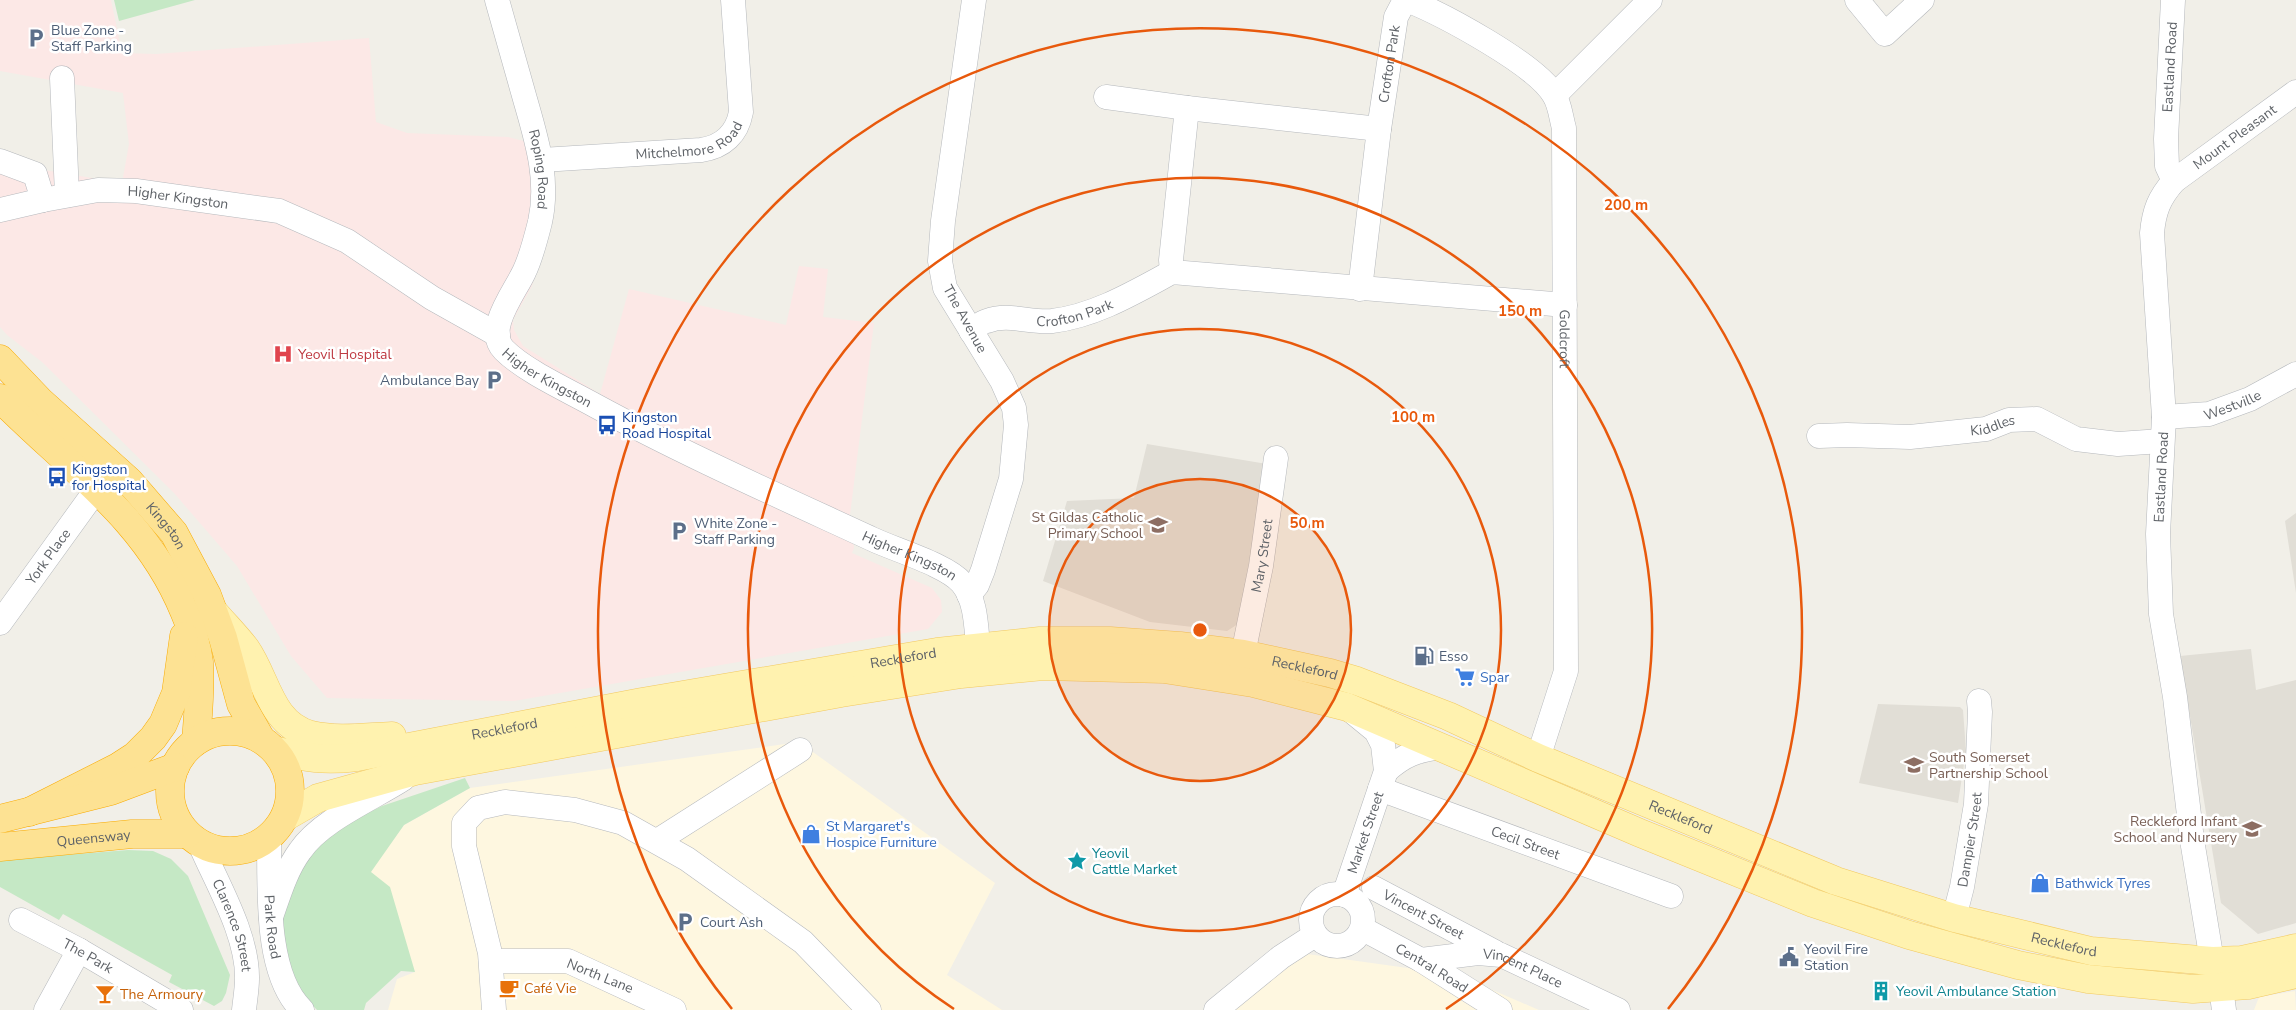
<svg xmlns="http://www.w3.org/2000/svg" width="2296" height="1010" font-family="'Nunito Sans',sans-serif">
<style>
.commercial{fill:#fef7e0}
.education{fill:#e1ded6}
.medical{fill:#fce8e6}
.green{fill:#c5e8c5}
.lines{fill:none;stroke-linecap:round;stroke-linejoin:round}
.minor-casing{stroke:#b5b8bc;stroke-width:25}
.major-casing{stroke:#f2c960;stroke-width:29}
.highway-casing{stroke:#f9ab00;stroke-width:29}
.minor{stroke:#fff;stroke-width:24}
.major{stroke:#fff2af;stroke-width:28}
.highway{stroke:#fde293;stroke-width:28}
.ring{fill:none;stroke:#e8590c;stroke-width:2.5}
.labels{text-anchor:middle;dominant-baseline:central;stroke-width:5;stroke-linejoin:round;paint-order:stroke}
.service-label{font-size:14px;fill:#4e5e75;stroke:#fff;text-anchor:start}
.street-label{font-size:14px;fill:#5f6368;stroke:#fff}
.health-label{font-size:14px;fill:#be3a42;stroke:#fff;text-anchor:start}
.transit-label{font-size:14px;fill:#164399;stroke:#fff;text-anchor:start}
.education-label{font-size:14px;fill:#785e54;stroke:#fff;text-anchor:end}
.shop-label{font-size:14px;fill:#366cbe;stroke:#fff;text-anchor:start}
.culture-label{font-size:14px;fill:#0d838f;stroke:#fff;text-anchor:start}
.food-label{font-size:14px;fill:#c56008;stroke:#fff;text-anchor:start}
.centre{fill:#e8590c;stroke:#fff;stroke-width:2.5}
.ring-label{font-size:15px;text-anchor:middle;font-weight:bold;fill:#e8590c;stroke:#fff;stroke-width:5;stroke-linejoin:round;paint-order:stroke}
</style>
<rect width="100%" height="100%" fill="#f1efe8"/>
<path class="commercial" d="M799,742L995,883L947,975L1002,1010H388L397,979L415,972L370,872L404,825L470,788Z
M1307,954L1458,975L1539,1010H1228Z
M2295,991L2296,1010H2254L2259,997Z"/>
<path class="education" d="M1147,444L1267,464L1238,624L1227,631L1150,622L1043,581L1067,501L1134,498Z
M2296,513V593L2285,521Z
M2251,649L2256,690L2296,680V923L2258,934L2221,903L2180,656Z
M1878,704L1960,707L1963,710L1966,751L1958,803L1859,783Z"/>
<path class="medical" d="M0,0H111L122,53L156,54L369,38L376,122L407,133L508,137L551,148L554,208L532,286L513,320L514,330L523,346L600,394L629,289L786,325L799,266L828,269L823,317L874,323L850,515L854,548L852,553L932,588L941,600L942,612L928,629L514,701L327,698L291,656L237,566L174,493L42,362L7,335L0,327V172L32,168L122,183L129,144L123,93L0,71Z"/>
<path class="green" d="M114,0H195L119,21Z
M465,778L470,788L404,825L371,872L390,887L415,972L401,971L366,1003L364,1010H317L300,992L283,948L282,907L290,884L318,843L345,824L382,806Z
M128,850L153,851L171,859L188,876L230,975L226,993L222,1001L214,1006L169,982L172,975L63,914L59,920L0,887V860Z"/>
<g class="lines">
<defs>
<g id="minor">
<path id="s1" d="M497,0C506,31 514,61 523,92C535,135 550,177 540,222C536,238 531,258 524,272C515,292 484,330 504,350C525,371 567,390 594,405C684,454 779,496 872,539C895,550 947,565 962,583C976,600 976,625 978,646"/>
<path id="s2" d="M1407,0C1442,14 1536,64 1554,95C1560,104 1561,118 1564,128L1566,671L1538,758"/>
<path d="M1857,0L1885,34L1922,0"/>
<path d="M2173,0L2166,139L2167,166L2174,181"/>
<path d="M62,78L67,195"/>
<path d="M1555,95L1650,0"/>
<path d="M1106,97L1187,108L1171,260L1172,272"/>
<path id="s3" d="M1187,108L1379,129L1396,17L1405,0"/>
<path id="s4" d="M542,160L701,150C723,147 737,134 741,112L733,0"/>
<path id="s5" d="M0,161L35,174L43,200L98,190L136,191L279,211L347,241L432,298L498,335"/>
<path d="M0,210L43,200"/>
<path d="M1360,289L1379,129"/>
<path id="s6" d="M971,331C976,328 981,322 987,321C1008,313 1030,323 1052,321C1095,316 1135,292 1172,272L1565,305"/>
<path id="s7" d="M2164,417L2209,414L2250,399L2296,374"/>
<path id="s8" d="M1819,436L1847,435L1910,437L1986,429L2009,420L2037,419L2076,439L2118,444L2162,441"/>
<path d="M969,595L977,585L983,570L1011,479L1016,425L1014,408L1002,381L945,288L940,261L943,221L974,0"/>
<path id="s9" d="M0,623L96,490"/>
<path id="s10" d="M1243,654L1261,566L1276,458"/>
<path d="M1386,771C1405,754 1416,751 1441,747"/>
<path id="s11" d="M1380,789L1671,896"/>
<path id="s12" d="M269,837C270,887 264,973 302,1010"/>
<path d="M657,841L800,750"/>
<path id="s13" d="M200,844C217,884 248,935 247,979C247,989 245,1000 244,1010"/>
<path id="s14" d="M1374,888L1495,952"/>
<circle cx="1337" cy="920" r="26"/>
<path id="s15" d="M1344,895L1386,771L1383,745L1376,731L1354,713"/>
<path d="M271,917C279,894 286,870 300,851C321,820 372,799 403,779"/>
<path id="s16" d="M1954,918L1962,887L1976,804L1980,712L1979,701"/>
<path id="s17" d="M21,920L79,950L181,1010"/>
<path id="s18" d="M1363,929L1421,960L1500,1010"/>
<path id="s19" d="M1421,960L1478,953L1501,955L1618,1010"/>
<path d="M491,961H568L674,1010"/>
<path id="s20" d="M2212,961L2192,840L2175,697L2161,614L2158,534L2164,417L2152,233C2154,211 2159,198 2174,181L2296,92"/>
<path d="M46,1010L79,950"/>
<path d="M494,1010L490,953L464,846V823L478,808L505,802L575,810L623,823L687,859L803,942L869,1010"/>
<path d="M1216,1010L1281,957L1315,935"/>
<path d="M2224,1010L2221,988L2232,973"/>
</g>
<g id="major">
<path d="M213,611C224,624 236,636 246,649C267,679 270,724 311,735C337,741 365,737 392,736"/>
<path id="s21" d="M274,750C305,758 325,761 357,757L642,702L937,652L1040,641H1110L1180,646L1243,654L1330,673L1357,681L1448,716L1538,758L1836,881L1954,918L2091,951L2212,961L2242,960L2296,948"/>
<path d="M285,817L318,798L415,771L841,693L961,674L1043,666L1164,669L1253,683L1347,707L1640,833L1813,903L1909,935L2018,965L2088,979L2193,989L2248,985L2296,974"/>
</g>
<g id="highway">
<path id="s22" d="M0,359L40,401L129,481L174,533L207,595L223,638L241,704L261,739"/>
<path d="M0,398C68,467 146,518 184,611C191,627 197,645 199,662C201,688 198,715 196,741"/>
<circle cx="230" cy="791" r="60"/>
<path d="M29,812L118,767L135,756L153,738L163,724L176,693L184,636"/>
<path d="M0,819L111,791L175,767"/>
<path id="s23" d="M0,847L132,834H187"/>
</g>
</defs>
<use href="#minor" class="minor-casing"/>
<use href="#major" class="major-casing"/>
<use href="#highway" class="highway-casing"/>
<use href="#minor" class="minor"/>
<use href="#major" class="major"/>
<use href="#highway" class="highway"/>
</g>
<circle cx="1200" cy="630" r="151" fill="#e8590c" fill-opacity=".12"/>
<g class="ring">
<circle cx="1200" cy="630" r="151"/>
<circle cx="1200" cy="630" r="301"/>
<path d="M954 1009A452 452 0 1 1 1446 1009"/>
<path d="M732 1009A602 602 0 1 1 1668 1009"/>
</g>
<defs>
<symbol id="parking-bare" viewBox="-9 -9 18 18"><path d="M-3.5-5.5H1a3.5 3.5 0 0 1 0 7H-1V5.5H-3.5ZM-1-3.4V-.6H.8a1.4 1.4 0 0 0 0-2.8Z" fill="#5c6f8a" stroke="#fff" stroke-width="2.5" paint-order="stroke"/></symbol>
<symbol id="hospital-bare" viewBox="-9 -9 18 18"><path d="M-5-5h3v3.5h4V-5h3V5h-3V1.5h-4V5h-3Z" fill="#e0444e" stroke="#fff" stroke-width="2.5" paint-order="stroke"/></symbol>
<symbol id="bus-bare" viewBox="-9 -9 18 18"><path d="M-5-6H5V4H4V6H2V4H-2V6H-4V4H-5ZM-3.5-4V0h7V-4ZM-3.5 1.2v1.5H-2V1.2ZM2 1.2v1.5H3.5V1.2Z" fill="#1a4fb4" stroke="#fff" stroke-width="2.5" paint-order="stroke"/></symbol>
<symbol id="school-bare" viewBox="-9 -9 18 18"><path d="M0-5L7-2L0 1L-7-2ZM-4 1L0 2.5L4 1V4Q0 6-4 4Z" fill="#8d6e63" stroke="#fff" stroke-width="2.5" paint-order="stroke"/></symbol>
<symbol id="fuel-bare" viewBox="-9 -9 18 18"><path d="M-5.5-6h7V0h2V4h1.3V-2.5L3-4.5l.8-.8L6-3V5H2.5V1h-1V6h-7ZM-4.2-4.7v3.2H.2V-4.7Z" fill="#5c6f8a" stroke="#fff" stroke-width="2.5" paint-order="stroke"/></symbol>
<symbol id="supermarket-bare" viewBox="-9 -9 18 18"><path d="M-6-5.5h2.5l.6 2H6L4.5 2H-2.5L-4.4-4H-6ZM-1.5 3.2a1.3 1.3 0 1 0 .1 0ZM3 3.2a1.3 1.3 0 1 0 .1 0Z" fill="#3f7fe0" stroke="#fff" stroke-width="2.5" paint-order="stroke"/></symbol>
<symbol id="shop-bare" viewBox="-9 -9 18 18"><path d="M-5-2.5h2.3a2.7 3.5 0 0 1 5.4 0H5L5.5 6h-11ZM-1.5-2.5h3a1.5 2.3 0 0 0-3 0Z" fill="#3f7fe0" stroke="#fff" stroke-width="2.5" paint-order="stroke"/></symbol>
<symbol id="sight-bare" viewBox="-9 -9 18 18"><path d="M0-6L1.8-2.2L6-1.7L2.9 1.2L3.7 5.4L0 3.3L-3.7 5.4L-2.9 1.2L-6-1.7L-1.8-2.2Z" fill="#0f9aa8" stroke="#fff" stroke-width="2.5" paint-order="stroke"/></symbol>
<symbol id="civic-bare" viewBox="-9 -9 18 18"><path d="M-.6-6.5H3V-4.5H.6V-3L4-1V1h2V6H-6V1h2V-1L-.6-3ZM-1.2 2.5V6h2.4V2.5Z" fill="#5c6f8a" stroke="#fff" stroke-width="2.5" paint-order="stroke"/></symbol>
<symbol id="cafe-bare" viewBox="-9 -9 18 18"><path d="M-5.5-4.5H6V0H3Q3 3.5 0 3.5H-2.5Q-5.5 3.5-5.5 0ZM3-3.2v2h1.7v-2ZM-6 4.5H4V6H-6Z" fill="#e8710a" stroke="#fff" stroke-width="2.5" paint-order="stroke"/></symbol>
<symbol id="building-bare" viewBox="-9 -9 18 18"><path d="M-4-6H4V6H1V3H-1V6H-4ZM-2.5-4.3h1.7v1.8h-1.7ZM.8-4.3h1.7v1.8H.8ZM-2.5-1h1.7V.8h-1.7ZM.8-1h1.7V.8H.8Z" fill="#0f9aa8" stroke="#fff" stroke-width="2.5" paint-order="stroke"/></symbol>
<symbol id="bar-bare" viewBox="-9 -9 18 18"><path d="M-6-5H6L.8 .8V4.5H3.5V6h-7V4.5H-.8V.8Z" fill="#e8710a" stroke="#fff" stroke-width="2.5" paint-order="stroke"/></symbol>
</defs>
<g fill-rule="evenodd">
<use href="#parking-bare" x="22" y="24" width="28" height="28"/>
<use href="#hospital-bare" x="269" y="340" width="28" height="28"/>
<use href="#parking-bare" x="480" y="366" width="28" height="28"/>
<use href="#bus-bare" x="593" y="411" width="28" height="28"/>
<use href="#bus-bare" x="43" y="463" width="28" height="28"/>
<use href="#school-bare" x="1144" y="511" width="28" height="28"/>
<use href="#parking-bare" x="665" y="517" width="28" height="28"/>
<use href="#fuel-bare" x="1410" y="642" width="28" height="28"/>
<use href="#supermarket-bare" x="1451" y="663" width="28" height="28"/>
<use href="#school-bare" x="1900" y="751" width="28" height="28"/>
<use href="#school-bare" x="2238" y="815" width="28" height="28"/>
<use href="#shop-bare" x="797" y="820" width="28" height="28"/>
<use href="#sight-bare" x="1063" y="847" width="28" height="28"/>
<use href="#shop-bare" x="2026" y="869" width="28" height="28"/>
<use href="#parking-bare" x="671" y="908" width="28" height="28"/>
<use href="#civic-bare" x="1775" y="943" width="28" height="28"/>
<use href="#cafe-bare" x="495" y="974" width="28" height="28"/>
<use href="#building-bare" x="1867" y="977" width="28" height="28"/>
<use href="#bar-bare" x="91" y="980" width="28" height="28"/>
</g>
<g class="labels">
<g class="service-label">
<text x="51" y="30">Blue Zone -<tspan x="51" dy="16">Staff Parking</tspan></text>
<text x="479" y="380" text-anchor="end">Ambulance Bay</text>
<text x="694" y="523">White Zone -<tspan x="694" dy="16">Staff Parking</tspan></text>
<text x="1439" y="656">Esso</text>
<text x="700" y="922">Court Ash</text>
<text x="1804" y="949">Yeovil Fire<tspan x="1804" dy="16">Station</tspan></text>
</g>
<g class="street-label">
<text stroke="none"><textPath href="#s3" startOffset="259">Crofton Park</textPath></text>
<text transform="translate(2170 67) rotate(-87)">Eastland Road</text>
<text stroke="none"><textPath href="#s4" startOffset="151">Mitchelmore Road</textPath></text>
<text stroke="none"><textPath href="#s20" startOffset="865">Mount Pleasant</textPath></text>
<text stroke="none"><textPath href="#s1" startOffset="175">Roping Road</textPath></text>
<text stroke="none"><textPath href="#s5" startOffset="201">Higher Kingston</textPath></text>
<text stroke="none"><textPath href="#s6" startOffset="108">Crofton Park</textPath></text>
<text transform="translate(965 319) rotate(61)">The Avenue</text>
<text stroke="none"><textPath href="#s2" startOffset="422">Goldcroft</textPath></text>
<text stroke="none"><textPath href="#s1" startOffset="418">Higher Kingston</textPath></text>
<text stroke="none"><textPath href="#s7" startOffset="70">Westville</textPath></text>
<text stroke="none"><textPath href="#s8" startOffset="175">Kiddles</textPath></text>
<text stroke="none"><textPath href="#s20" startOffset="488">Eastland Road</textPath></text>
<text stroke="none"><textPath href="#s22" startOffset="236">Kingston</textPath></text>
<text stroke="none"><textPath href="#s10" startOffset="100">Mary Street</textPath></text>
<text stroke="none"><textPath href="#s9" startOffset="82">York Place</textPath></text>
<text stroke="none"><textPath href="#s1" startOffset="822">Higher Kingston</textPath></text>
<text stroke="none"><textPath href="#s21" startOffset="639">Reckleford</textPath></text>
<text stroke="none"><textPath href="#s21" startOffset="1044">Reckleford</textPath></text>
<text stroke="none"><textPath href="#s21" startOffset="234">Reckleford</textPath></text>
<text stroke="none"><textPath href="#s21" startOffset="1449">Reckleford</textPath></text>
<text stroke="none"><textPath href="#s15" startOffset="66">Market Street</textPath></text>
<text stroke="none"><textPath href="#s23" startOffset="94">Queensway</textPath></text>
<text stroke="none"><textPath href="#s16" startOffset="80">Dampier Street</textPath></text>
<text stroke="none"><textPath href="#s11" startOffset="155">Cecil Street</textPath></text>
<text stroke="none"><textPath href="#s14" startOffset="56">Vincent Street</textPath></text>
<text stroke="none"><textPath href="#s13" startOffset="88">Clarence Street</textPath></text>
<text stroke="none"><textPath href="#s12" startOffset="90">Park Road</textPath></text>
<text stroke="none"><textPath href="#s21" startOffset="1854">Reckleford</textPath></text>
<text stroke="none"><textPath href="#s17" startOffset="76">The Park</textPath></text>
<text stroke="none"><textPath href="#s18" startOffset="79">Central Road</textPath></text>
<text stroke="none"><textPath href="#s19" startOffset="105">Vincent Place</textPath></text>
<text transform="translate(600 976) rotate(22)">North Lane</text>
</g>
<g class="health-label">
<text x="298" y="354">Yeovil Hospital</text>
</g>
<g class="transit-label">
<text x="622" y="417">Kingston<tspan x="622" dy="16">Road Hospital</tspan></text>
<text x="72" y="469">Kingston<tspan x="72" dy="16">for Hospital</tspan></text>
</g>
<g class="education-label">
<text x="1143" y="517">St Gildas Catholic<tspan x="1143" dy="16">Primary School</tspan></text>
<text x="1929" y="757" text-anchor="start">South Somerset<tspan x="1929" dy="16">Partnership School</tspan></text>
<text x="2237" y="821">Reckleford Infant<tspan x="2237" dy="16">School and Nursery</tspan></text>
</g>
<g class="shop-label">
<text x="1480" y="677">Spar</text>
<text x="826" y="826">St Margaret's<tspan x="826" dy="16">Hospice Furniture</tspan></text>
<text x="2055" y="883">Bathwick Tyres</text>
</g>
<g class="culture-label">
<text x="1092" y="853">Yeovil<tspan x="1092" dy="16">Cattle Market</tspan></text>
<text x="1896" y="991">Yeovil Ambulance Station</text>
</g>
<g class="food-label">
<text x="524" y="988">Café Vie</text>
<text x="120" y="994">The Armoury</text>
</g>
</g>
<circle cx="1200" cy="630" r="8" class="centre"/>
<g class="ring-label">
<text x="1626" y="210">200 m</text>
<text x="1520" y="316">150 m</text>
<text x="1413" y="422">100 m</text>
<text x="1307" y="528">50 m</text>
</g>
</svg>
